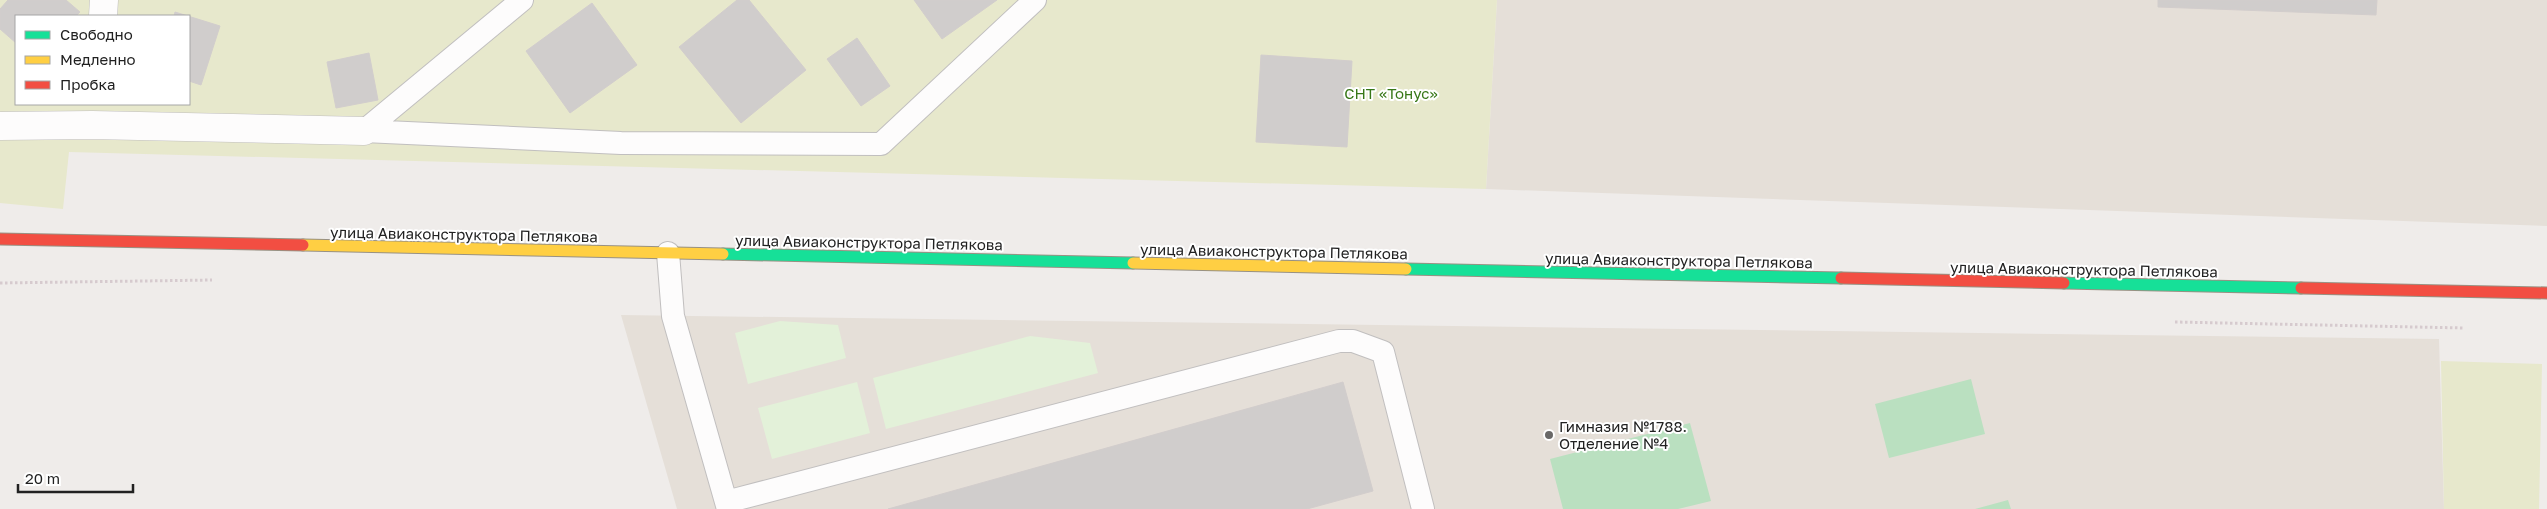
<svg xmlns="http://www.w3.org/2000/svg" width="2547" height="509" font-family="'Golos Text',sans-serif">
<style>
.education{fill:#e5dfd8}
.grass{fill:#e7e8cc;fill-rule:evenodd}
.park{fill:#e3f1d9}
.pitch{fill:#bae0c0}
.building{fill:#d0cdcc;stroke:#d2cdcc}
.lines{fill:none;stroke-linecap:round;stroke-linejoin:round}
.lane-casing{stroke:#c1bfbf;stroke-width:24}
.street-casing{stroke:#c1bfbf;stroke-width:29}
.fast-casing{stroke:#989183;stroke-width:13}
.slow-casing{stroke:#989183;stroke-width:13}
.jam-casing{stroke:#989183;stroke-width:13}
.path{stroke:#d6cace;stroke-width:3;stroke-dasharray:2.5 2.5;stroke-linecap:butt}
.lane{stroke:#fdfcfc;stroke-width:22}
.street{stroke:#fdfcfc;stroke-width:28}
.fast{stroke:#16e098;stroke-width:11}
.slow{stroke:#ffcf43;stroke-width:11}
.jam{stroke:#f24e42;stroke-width:11}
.poi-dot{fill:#696867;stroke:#fff;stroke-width:2}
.labels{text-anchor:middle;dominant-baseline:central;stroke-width:4;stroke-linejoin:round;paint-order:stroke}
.park-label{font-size:15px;fill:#377717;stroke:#fff}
.street-label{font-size:15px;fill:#212121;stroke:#fff}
.poi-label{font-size:15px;fill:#212121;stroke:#fff;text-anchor:start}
</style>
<rect width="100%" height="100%" fill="#efecea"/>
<path class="education" d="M1497,0H2547V226L1486,189Z
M621,315L2439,339L2444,509H677Z"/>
<path class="grass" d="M0,0H1497L1486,189L69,152L63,209L0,203ZM16,16H189V104H16Z
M2441,361L2542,364L2539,509H2444Z"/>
<path class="park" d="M780,321L838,325L846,358L748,384L735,333Z
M1030,336L1090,343L1098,373L886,429L873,378Z
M857,382L870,433L772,459L758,408Z"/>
<path class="pitch" d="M1971,379L1985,434L1889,458L1875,404Z
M1690,423L1711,501L1678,509H1563L1550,459Z
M2008,500L2011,509H1975Z"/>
<path class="building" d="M8,0H66L80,12L76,16H16V43L0,29V9Z
M737,0H749L806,70L741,123L679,47Z
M914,0H997L942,39Z
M2158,0H2377L2376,15L2158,7Z
M592,3L637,65L570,113L526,51Z
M175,12L220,26L201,85L189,81V16H174Z
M857,38L890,86L861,106L827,59Z
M369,53L378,100L336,108L327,62Z
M1261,55L1352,61L1347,147L1256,142Z
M1343,382L1373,491L1307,509H888Z"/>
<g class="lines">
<defs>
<path id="lane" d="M364,131L621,143L881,144L1035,0
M364,131L522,0
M668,253L673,316L728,509
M728,509L726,502L1339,341H1353L1383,352L1423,509"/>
<path id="street" d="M103,16L104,0
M0,126L92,125L364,131"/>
<path id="fast" d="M723,254L1133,263
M1406,269L1841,278
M2064,283L2301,288"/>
<path id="slow" d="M303,245L723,254
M1133,263L1406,269"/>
<path id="jam" d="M0,239L303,245
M1841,278L2064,283
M2301,288L2547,293"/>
</defs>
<use href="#lane" class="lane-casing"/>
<use href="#street" class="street-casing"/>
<use href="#fast" class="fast-casing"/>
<use href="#slow" class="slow-casing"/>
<use href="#jam" class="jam-casing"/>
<path class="path" d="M0,283L212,280
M2175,322L2464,328"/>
<use href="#lane" class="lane"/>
<use href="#street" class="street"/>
<use href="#fast" class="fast"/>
<use href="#slow" class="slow"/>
<use href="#jam" class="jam"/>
</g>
<circle class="poi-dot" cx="1549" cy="435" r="5"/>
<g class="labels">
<g class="park-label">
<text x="1391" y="93">СНТ «Тонус»</text>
</g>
<g class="street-label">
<text transform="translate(464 234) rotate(1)">улица Авиаконструктора Петлякова</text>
<text transform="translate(869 242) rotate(1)">улица Авиаконструктора Петлякова</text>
<text transform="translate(1274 251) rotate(1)">улица Авиаконструктора Петлякова</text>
<text transform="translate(1679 260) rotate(1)">улица Авиаконструктора Петлякова</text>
<text transform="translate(2084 269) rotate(1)">улица Авиаконструктора Петлякова</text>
</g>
<g class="poi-label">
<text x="1559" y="426">Гимназия №1788.<tspan x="1559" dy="17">Отделение №4</tspan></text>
</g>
</g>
<rect x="15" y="15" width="175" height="90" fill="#ffffff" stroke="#a6a6a6"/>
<rect x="25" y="31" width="25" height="8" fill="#16e098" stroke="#a6a6a6"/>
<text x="60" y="40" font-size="15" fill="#212121">Свободно</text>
<rect x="25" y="56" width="25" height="8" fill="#ffcf43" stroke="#a6a6a6"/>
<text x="60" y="65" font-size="15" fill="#212121">Медленно</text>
<rect x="25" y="81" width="25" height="8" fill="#f24e42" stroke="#a6a6a6"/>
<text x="60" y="90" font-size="15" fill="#212121">Пробка</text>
<path d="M18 484v8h115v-8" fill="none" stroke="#212121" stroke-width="2.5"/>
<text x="25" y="484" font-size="15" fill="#212121" stroke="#ffffff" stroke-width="4" paint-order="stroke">20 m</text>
</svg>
